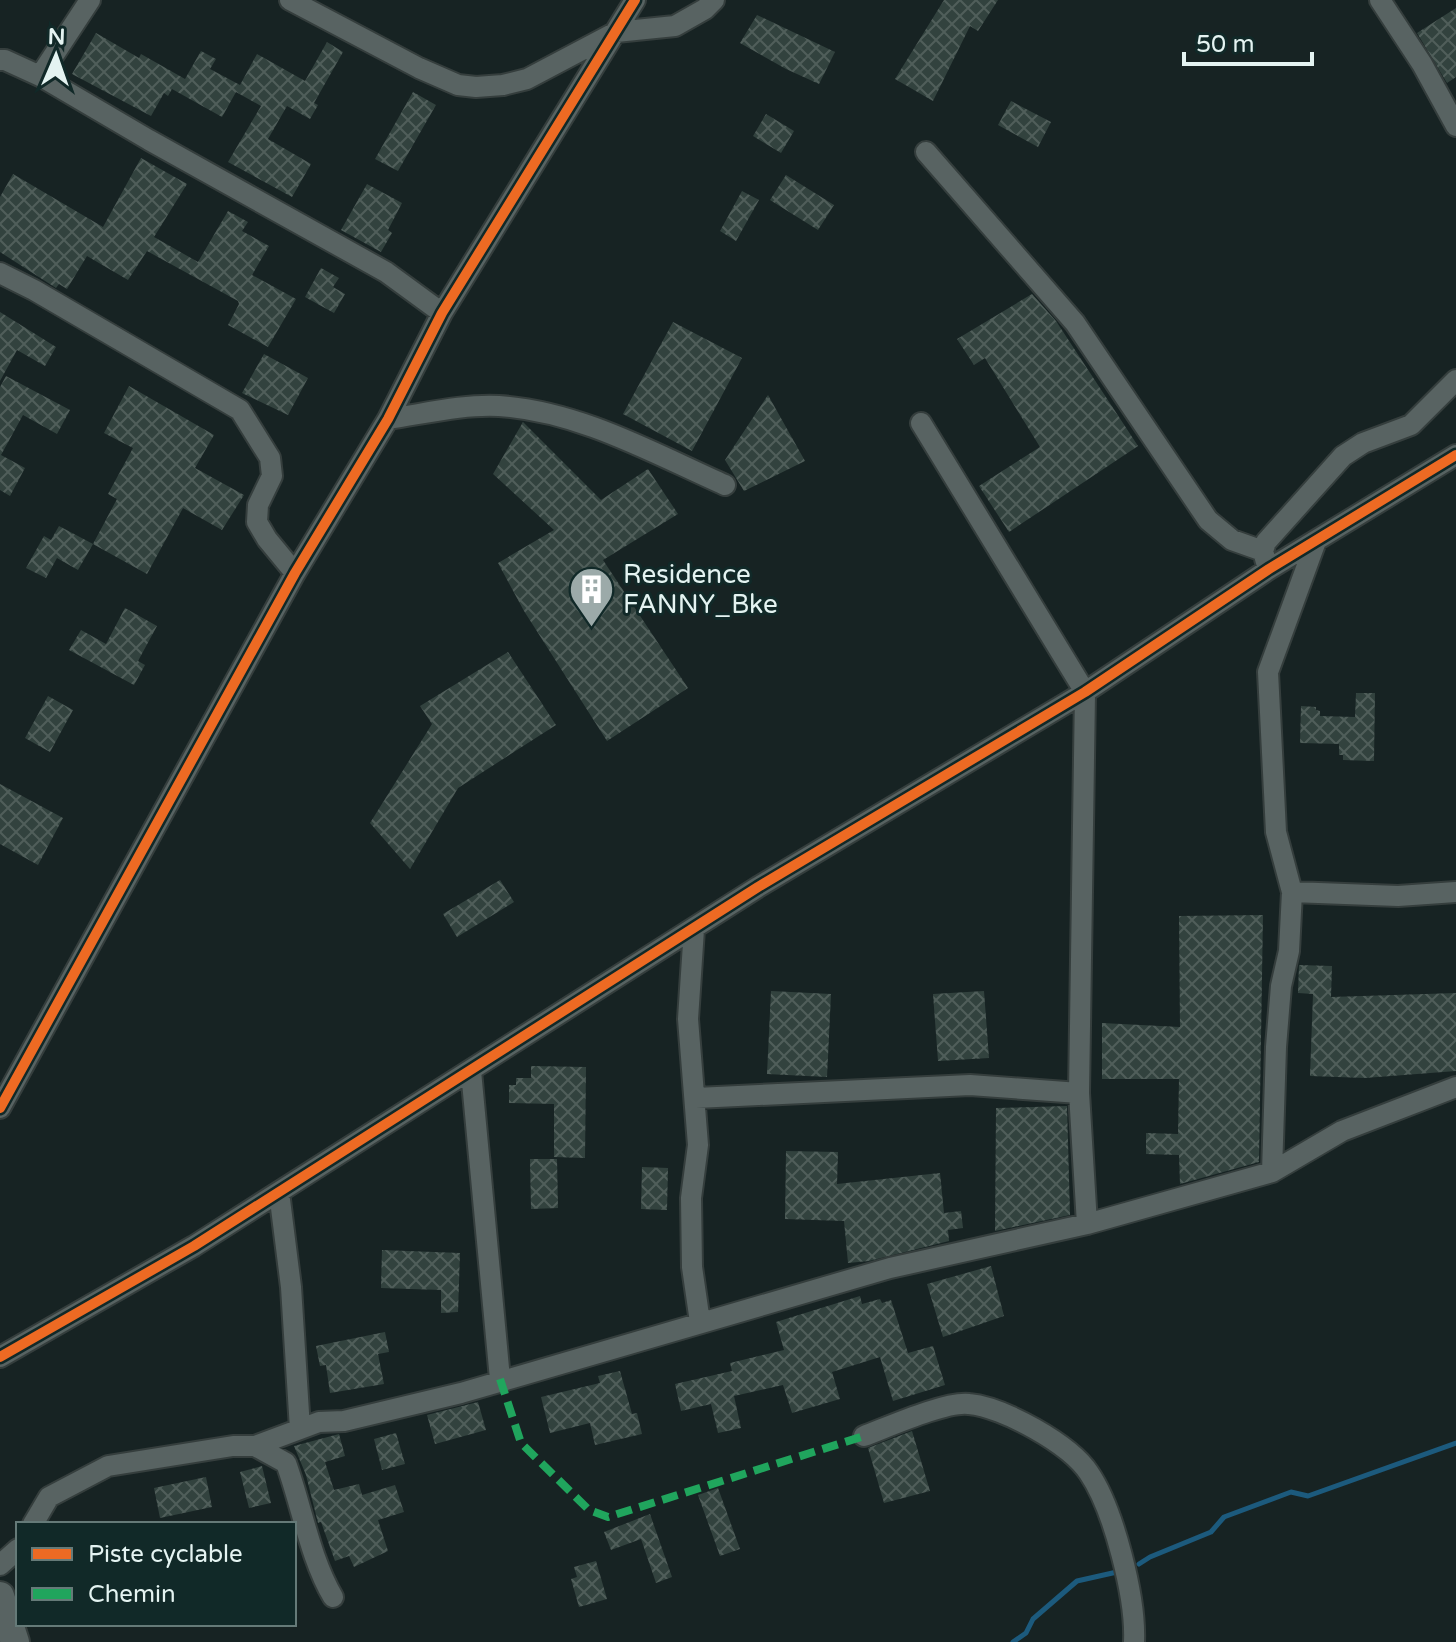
<svg xmlns="http://www.w3.org/2000/svg" width="1456" height="1642" font-family="'Varela Round',sans-serif">
<style>
.lines{fill:none;stroke-linecap:round;stroke-linejoin:round}
.stream{stroke:#1c5a7d;stroke-width:5}
.building{fill:url(#building-cross-hatch)}
.street-casing{stroke:#353e3d;stroke-width:24}
.secondary-casing{stroke:#353e3d;stroke-width:32}
.street{stroke:#586362;stroke-width:20}
.secondary{stroke:#586362;stroke-width:28}
.quiet{stroke:#20a55d;stroke-width:8;stroke-dasharray:16 8;stroke-linecap:butt}
.cycleway-casing{stroke:#112928;stroke-width:15}
.cycleway{stroke:#ed6a23;stroke-width:10}
.labels{text-anchor:middle;dominant-baseline:central;stroke-width:6;stroke-linejoin:round;paint-order:stroke}
.poi-label{font-size:26px;fill:#e4f3f1;stroke:#112928;text-anchor:start}
</style>
<defs>
<pattern id="building-cross-hatch" width="8" height="8" patternUnits="userSpaceOnUse" patternTransform="scale(2)"><rect width="8" height="8" fill="#32423e"/><path d="M0 0l8 8M0 8l8-8" fill="none" stroke="#505e5a"/></pattern>
</defs>
<rect width="100%" height="100%" fill="#172323"/>
<g class="lines">
<path class="stream" d="M1139,1564L1150,1557L1211,1532L1224,1517L1291,1492L1308,1496L1456,1443
M1013,1642L1026,1633L1033,1619L1077,1581L1117,1572"/>
</g>
<path class="building" d="M944,0H998L978,31L970,26L933,101L895,79Z
M1456,8V77L1447,83L1417,33Z
M757,15L835,52L819,84L786,69L740,43Z
M96,33L139,58L141,54L185,79L201,51L216,59L210,69L240,85L257,54L305,81L327,42L343,52L314,103L318,105L310,119L287,106L268,139L311,164L292,197L228,162L261,106L236,92L222,117L172,89L168,96L164,93L151,116L72,74Z
M413,92L436,105L398,171L375,159Z
M1011,101L1051,122L1038,147L998,125Z
M766,114L794,131L781,153L753,136Z
M141,158L187,184L154,237L198,262L228,211L248,222L242,231L269,246L252,275L296,299L268,347L228,325L239,304L238,301L147,251L128,280L87,256L67,289L59,284L56,288L0,252V197L13,174L103,227Z
M786,175L834,205L818,230L770,200Z
M367,184L402,203L388,230L392,233L381,252L341,230Z
M742,191L759,200L736,241L720,231Z
M321,268L339,278L333,287L345,294L334,313L305,297Z
M1032,294L1056,321L1138,446L1009,532L979,486L1040,447L985,358L974,365L957,339Z
M0,312L56,347L45,366L17,350L0,381Z
M673,322L742,358L692,451L623,414Z
M264,354L308,378L288,415L242,393Z
M6,376L70,410L57,434L23,415L1,455L25,468L10,496L0,490V387Z
M129,386L214,435L195,468L244,495L222,530L183,508L147,574L93,544L117,499L108,494L133,448L104,433Z
M768,395L805,461L744,491L725,460Z
M523,422L601,500L648,469L678,514L603,560L688,688L607,741L524,611L498,563L554,530L493,474Z
M59,526L93,544L78,570L57,558L46,578L26,568L44,536L51,540Z
M125,608L157,626L138,661L145,665L134,685L69,650L81,630L106,644Z
M508,652L556,725L458,788L410,869L370,823L432,724L420,706Z
M1356,693H1375L1374,761L1343,760V755H1339V744L1300,743L1301,706L1316,707V710L1320,711V716L1355,717Z
M48,696L73,710L50,752L25,738Z
M0,784L63,818L38,865L0,844Z
M500,880L514,902L457,937L443,914Z
M1263,915L1259,1162L1180,1184L1179,1155L1146,1154V1133L1178,1134L1179,1079H1102V1023L1180,1027L1179,916Z
M1299,965L1332,966L1331,997L1456,993V1071L1365,1078L1310,1076L1313,994L1298,993Z
M771,991L831,994L827,1077L767,1074Z
M984,991L989,1058L938,1061L933,994Z
M531,1066L586,1067L585,1158L554,1157V1104L509,1103V1085H516V1078H531Z
M1067,1106L1070,1215L995,1231L996,1108Z
M786,1151L838,1152L837,1184L940,1173L944,1213L961,1211L963,1228L948,1230L949,1241L869,1261L848,1263L844,1221L785,1219Z
M530,1159H557L558,1208L531,1209Z
M642,1167L668,1168L667,1210L641,1209Z
M382,1250L460,1253L458,1312L441,1313V1290L381,1288Z
M991,1266L1004,1316L943,1337L927,1284Z
M860,1296L862,1304L880,1299L882,1303L891,1300L908,1353L933,1346L945,1385L893,1401L880,1357L832,1372L840,1399L792,1413L783,1385L734,1396L741,1428L718,1433L711,1404L681,1411L675,1384L732,1371L730,1363L784,1350L776,1322Z
M385,1332L389,1352L378,1354L384,1384L330,1393L326,1365L320,1366L316,1346Z
M620,1371L632,1414L637,1413L642,1434L595,1445L590,1423L550,1433L541,1397L600,1383L598,1376Z
M478,1402L486,1430L435,1444L427,1415Z
M912,1431L930,1491L884,1503L868,1448Z
M396,1433L405,1464L382,1470L374,1439Z
M339,1434L345,1456L325,1462L334,1490L359,1484L362,1495L395,1485L404,1512L378,1520L388,1551L354,1567L349,1556L335,1561L321,1522L318,1523L306,1475L294,1446Z
M262,1466L271,1503L249,1508L240,1472Z
M206,1477L212,1507L160,1518L154,1488Z
M718,1488L740,1549L720,1556L698,1495Z
M650,1514L672,1577L656,1583L641,1539L611,1550L604,1532Z
M596,1561L607,1599L579,1607L571,1579L577,1577L574,1567Z"/>
<g class="lines">
<defs>
<path id="street" d="M290,0L419,68L458,85L476,87L503,85L527,79L616,32L675,26L705,9L714,0
M1380,0L1422,64L1456,126
M0,60H5L40,76L149,140L386,272L442,313
M40,76L90,0
M926,152L1075,323L1208,520L1232,540L1263,551
M0,273L34,290L240,410L270,458L272,476L258,505L257,522L267,539L295,573
M388,419C423,414 463,404 499,406C579,411 653,453 725,485
M921,423L1085,692L1079,1093L1087,1224
M1266,562L1263,551L1266,542L1343,456L1363,443L1411,425L1456,380
M1292,892L1398,896L1456,892
M694,929L688,1019L698,1145L691,1198L692,1267L700,1322
M471,1071L500,1379
M696,1098L970,1085L1079,1093
M0,1108L295,573L388,419L442,313L635,0
M1272,1172L1276,1047L1281,986L1289,951L1292,892L1276,832L1268,672L1316,541
M279,1192L291,1287L300,1429
M0,1357L194,1246L758,887L1085,692L1269,569L1456,455
M864,1436C888,1427 946,1401 969,1404C1003,1407 1070,1444 1089,1473C1114,1510 1136,1598 1134,1642
M255,1446L319,1422L344,1421L461,1393L890,1268L1087,1224L1272,1172L1342,1131L1456,1087
M33,1524L49,1497L108,1466L233,1446H255L286,1463C302,1507 310,1558 333,1597
M0,1565L18,1549"/>
<path id="secondary" d="M0,1596L15,1642"/>
</defs>
<use href="#street" class="street-casing"/>
<use href="#secondary" class="secondary-casing"/>
<use href="#street" class="street"/>
<use href="#secondary" class="secondary"/>
<path class="quiet" d="M500,1379L521,1443L589,1510L608,1517L864,1436"/>
<defs>
<path id="cycleway" d="M0,1108L295,573L388,419L442,313L635,0
M0,1357L194,1246L758,887L1085,692L1269,569L1456,455"/>
</defs>
<use href="#cycleway" class="cycleway-casing"/>
<use href="#cycleway" class="cycleway"/>
</g>
<defs>
<symbol id="building-pin" viewBox="-11 -11 22 30"><path d="M0 17L-7.5 6A9.5 9.5 0 1 1 7.5 6Z" fill="#9caaa9" stroke="#112928"/><path d="M-4-6H4V6H1V3H-1V6H-4ZM-2.5-4.3h1.7v1.8h-1.7ZM.8-4.3h1.7v1.8H.8ZM-2.5-1h1.7V.8h-1.7ZM.8-1h1.7V.8H.8Z" fill="#fff"/></symbol>
</defs>
<g fill-rule="evenodd">
<use href="#building-pin" x="566" y="564" width="51" height="69"/>
</g>
<g class="labels">
<g class="poi-label">
<text x="623" y="574">Residence<tspan x="623" dy="30">FANNY_Bke</tspan></text>
</g>
</g>
<rect x="16" y="1522" width="280" height="104" fill="#112928" stroke="#657a78" stroke-width="2"/>
<rect x="32" y="1548" width="40" height="12" fill="#ed6a23" stroke="#657a78" stroke-width="2"/>
<text x="88" y="1562" font-size="24" fill="#e4f3f1">Piste cyclable</text>
<rect x="32" y="1588" width="40" height="12" fill="#20a55d" stroke="#657a78" stroke-width="2"/>
<text x="88" y="1602" font-size="24" fill="#e4f3f1">Chemin</text>
<g transform="translate(56 56) rotate(2)" stroke="#112928" stroke-width="6" paint-order="stroke">
<path d="M0-6L14 30L0 20L-14 30Z" fill="#e4f3f1"/>
<text y="-12" font-size="22" font-weight="bold" text-anchor="middle" fill="#e4f3f1">N</text>
</g>
<path d="M1184 52v12h128v-12" fill="none" stroke="#e4f3f1" stroke-width="4"/>
<text x="1196" y="52" font-size="24" fill="#e4f3f1" stroke="#112928" stroke-width="6" paint-order="stroke">50 m</text>
</svg>
